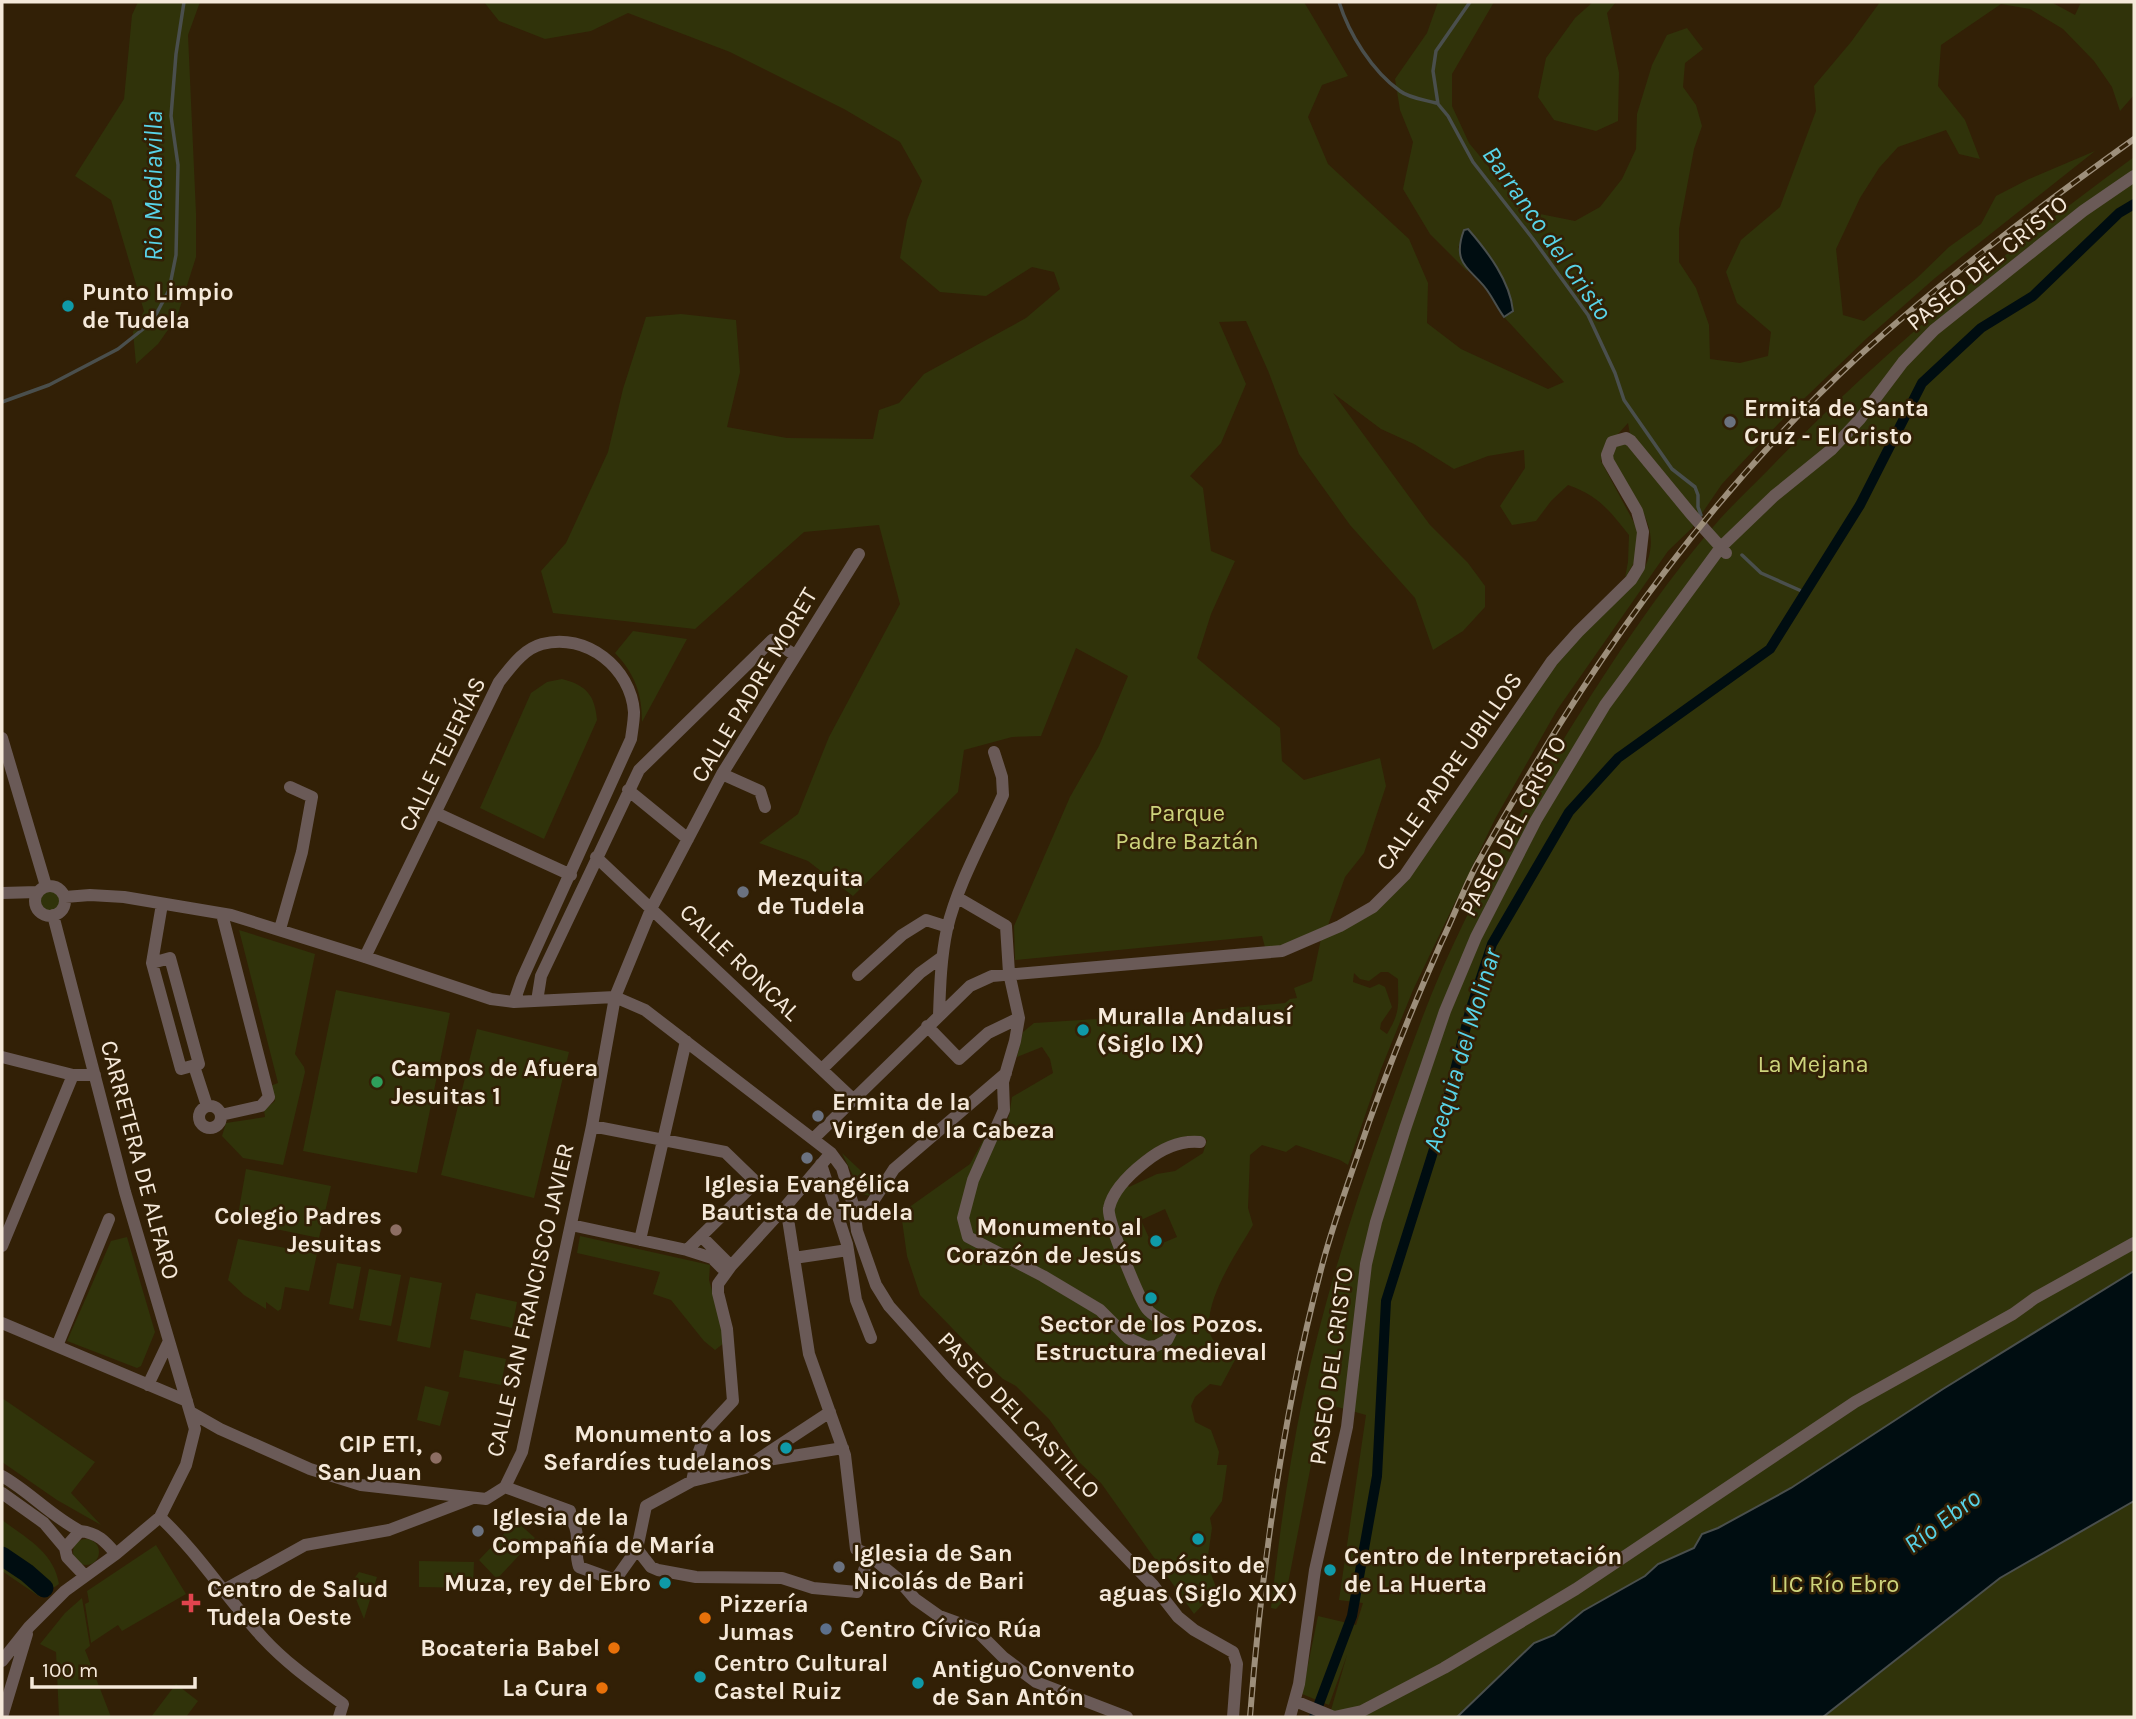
<svg xmlns="http://www.w3.org/2000/svg" width="2136" height="1719" font-family="Karla,sans-serif">
<style>
.green{fill:#30330a;fill-rule:evenodd}
.water{fill:#000d11;stroke:#4a4f4d;stroke-width:2}
.lines{fill:none;stroke-linecap:round;stroke-linejoin:round}
.stream{stroke:#4a4f4d;stroke-width:3.5}
.canal{stroke:#000d11;stroke-width:10}
.river{stroke:#000d11;stroke-width:19}
.minor{stroke:#6a5a57;stroke-width:12}
.rail-casing{stroke:#9d8f7b;stroke-width:6}
.rail{stroke:#322006;stroke-width:3.5;stroke-dasharray:10;stroke-linecap:butt}
.culture-dot{fill:#0f9aa8;stroke:#322006;stroke-width:2.5}
.worship-dot{fill:#6b7280;stroke:#322006;stroke-width:2.5}
.leisure-dot{fill:#2e9e5b;stroke:#322006;stroke-width:2.5}
.education-dot{fill:#8d6e63;stroke:#322006;stroke-width:2.5}
.health-dot{fill:#e0444e;stroke:#322006;stroke-width:2.5}
.food-dot{fill:#e8710a;stroke:#322006;stroke-width:2.5}
.service-dot{fill:#5c6f8a;stroke:#322006;stroke-width:2.5}
.labels{text-anchor:middle;dominant-baseline:central;stroke-width:5;stroke-linejoin:round;paint-order:stroke}
.street-label{font-size:24px;fill:#f5e9da;stroke:#322006}
.poi-label{font-size:24px;font-weight:bold;fill:#f5e9da;stroke:#322006;text-anchor:start}
.park-label{font-size:24px;fill:#cdd47c;stroke:#322006}
.water-label{font-size:26px;font-style:italic;fill:#58d3e8;stroke:#322006}
</style>
<rect width="100%" height="100%" fill="#322006"/>
<path class="green" d="M138,2H200L188,35L196,213V257L177,317L158,344L136,364L133,332L144,311L111,200L75,176L124,99L132,15Z
M484,2H1304L1348,76L1322,85L1308,117L1328,164L1409,239L1428,283L1427,323L1461,349L1548,389L1564,382L1504,317L1513,311C1500,266 1499,267 1458,246L1468,272L1430,234L1403,189L1413,142L1400,110L1395,79L1427,33L1438,2H1494L1452,74V106L1469,143L1525,211L1575,221L1600,207L1622,179L1636,149L1637,114L1652,65L1667,35L1687,28L1703,49L1685,63L1683,87L1696,105L1702,126L1694,149L1679,229V262L1696,288L1709,325L1710,359L1740,363L1768,356L1771,332L1737,303L1726,272L1741,240L1780,207L1816,111L1814,86L1851,42L1880,2H2051L2075,15L2081,2H2134V95L2120,111L2112,87L2094,61L2063,29L2030,9L2001,4L1941,45L1938,86L1965,120L1980,159L1959,154L1946,130L1898,147L1879,168L1860,198L1836,249L1843,315L1864,321L1917,278L1949,247L1981,224L1996,196L2029,179L2095,151L1935,278L1867,338L1780,422L1722,484L1692,528L1668,551L1557,710L1495,819L1413,990L1381,1069L1348,1165L1340,1160L1296,1145L1286,1152L1262,1145L1250,1155L1248,1208L1253,1225C1238,1251 1200,1305 1211,1336C1215,1346 1227,1353 1235,1360L1221,1386L1210,1384L1195,1397L1191,1406L1195,1422L1211,1430L1219,1452L1217,1465H1227L1222,1501L1210,1518L1212,1528L1207,1563L1217,1590L1194,1614L1101,1483L1079,1462L1049,1419L1016,1386L1003,1379L985,1362L920,1295L907,1256L901,1213L970,1164L988,1132L996,1140L1009,1116L1012,1097L1053,1073L1050,1059L1042,1047L1017,1057L1023,1032L1034,1023L1160,1015L1285,1003L1290,999L1297,998L1294,988L1312,981L1322,934L1391,890L1553,662L1636,582C1671,534 1637,501 1607,463L1611,445L1631,440L1628,423C1618,434 1606,446 1601,461L1638,530L1635,561L1625,578L1628,562L1629,535C1609,510 1599,496 1568,485L1551,501L1536,521L1512,525L1500,506L1525,468L1524,450L1488,456L1454,469L1414,444L1381,429L1333,393L1430,525L1468,563L1485,586V607L1463,631L1433,650L1415,598L1350,525L1299,454L1269,373L1246,321L1219,322L1246,384L1221,443L1190,476L1203,488L1211,551L1235,561L1211,614L1197,658L1280,728L1282,761L1304,780L1380,758L1386,786L1364,853L1345,877L1326,931L1266,951L1262,936L1015,960L1014,926L1070,797L1099,746L1128,676L1076,648L1041,736L1012,737L964,750L958,792L853,896L808,861L759,843L798,814L829,737L900,604L879,525L804,532L695,629L553,613L541,571L566,543L608,452L623,389L646,317L681,314L736,320L740,372L727,427L787,438L873,439L879,410L899,403L924,374L1026,318L1060,289L1054,272L1032,267L986,296L940,292L900,258L907,220L922,181L900,142L844,109L730,52L628,13L591,31L545,39L499,21ZM1381,972H1388L1398,979C1398,1005 1401,1011 1387,1034L1380,1029L1381,1023L1392,1007L1385,987L1379,984L1370,988L1353,982L1354,973L1360,979L1369,981ZM1188,1136L1207,1140L1203,1153L1175,1171L1157,1174L1129,1187L1122,1179C1142,1153 1156,1144 1188,1136ZM1165,1209L1177,1237L1153,1247L1141,1220Z
M1593,2H1616L1607,13L1619,73L1618,121L1596,131L1554,120L1538,97L1546,58L1575,18Z
M2134,157V1717H1329L1347,1655L1329,1705L1302,1694L1318,1616L1356,1625L1363,1603L1339,1600L1366,1415L1323,1403L1285,1599L1276,1609L1271,1608C1279,1536 1289,1463 1304,1392C1325,1297 1354,1205 1387,1114C1405,1065 1422,1015 1443,967C1485,874 1535,783 1590,697C1629,636 1671,575 1719,520C1736,501 1756,483 1774,464C1884,350 2007,250 2134,157Z
M633,631L687,639L642,722C642,694 635,674 615,653Z
M562,679C586,685 595,695 597,720L544,839L480,808L531,693L547,682Z
M38 901a11 11 0 1 1 22 0a11 11 0 1 1-22 0Z
M239,930L315,954L295,1054L304,1067L305,1072L283,1165L243,1158L222,1136L226,1123L265,1117L264,1110L275,1101L270,1086L278,1083Z
M336,990L450,1013L417,1173L303,1151Z
M477,1029L569,1052L534,1198L441,1175Z
M842,1153L876,1185V1188L870,1196L862,1194Z
M246,1169L331,1186L319,1238L237,1221Z
M580,1236L710,1265L709,1280L725,1335L724,1343L715,1350L704,1341L671,1300L653,1294L660,1272L577,1253Z
M127,1237L155,1332L141,1366L137,1368L67,1341L111,1241Z
M238,1239L317,1254L309,1291L285,1287L281,1309L278,1311L266,1302V1309L244,1295L228,1280Z
M337,1263L361,1267L353,1309L329,1304Z
M369,1269L401,1275L391,1326L359,1320Z
M410,1277L442,1283L430,1348L397,1341Z
M476,1293L517,1302L512,1328L470,1319Z
M464,1350L506,1359L501,1385L459,1377Z
M425,1386L449,1392L440,1426L417,1420Z
M2,1398L95,1462L71,1493L101,1525L57,1500L2,1462Z
M2,1520C26,1538 54,1552 59,1584L40,1597L2,1571Z
M516,1521L535,1538L497,1579L479,1560Z
M73 1552a13 13 0 1 1 26 0a13 13 0 1 1-26 0Z
M156,1545L186,1594L122,1631L118,1625L91,1643L85,1604L89,1602L87,1591Z
M419,1561L474,1562L473,1588L419,1587Z
M359,1572L377,1577L364,1619L350,1584Z
M82,1598L90,1646L85,1650L111,1717H59L56,1652L40,1644L65,1613Z
M176,1684L198,1701L186,1717H151Z"/>
<path class="water" d="M1468,229C1488,252 1510,281 1513,311L1504,317C1498,309 1495,302 1489,293C1474,269 1450,267 1464,230Z
M2134,1271V1501L2000,1578L1823,1717H1457L1534,1643L1554,1635L1583,1611L1645,1576L1658,1564L1694,1548L1702,1534L1718,1528L1791,1488L1943,1389Z"/>
<g class="lines">
<path class="stream" d="M1339,2C1349,34 1372,71 1400,91C1409,98 1425,100 1436,103
M1470,2L1436,51L1433,71L1438,104L1448,116L1473,162L1533,239L1588,315L1615,373L1624,400L1672,469L1695,487L1698,495V507L1701,515
M2,402L49,385L118,349L152,322L169,290L176,255L178,165L171,116L176,54L184,2
M1742,555L1761,573L1806,593"/>
<path class="canal" d="M1314,1717L1352,1616L1377,1476L1386,1301L1440,1130L1470,1011L1492,944L1569,812L1618,758L1770,649L1860,505L1922,383L1981,328L2033,296L2119,213L2134,204"/>
<path class="river" d="M2,1556L27,1573L44,1588"/>
<path class="minor" d="M2,738L46,886
M722,774L760,791L765,807
M628,790L688,839
M436,813L571,875
M596,857L853,1099
M35 901a15 15 0 1 1 30 0a15 15 0 1 1-30 0Z
M2,893L38,892
M65,897L90,895L124,897L231,915L365,957L491,999L514,1002L615,997L645,1010L831,1153L842,1168L854,1208L857,1231L876,1285L889,1306L950,1374L1153,1585L1178,1617L1194,1630L1233,1652L1237,1664L1233,1717
M958,898L1006,926L1009,973L1019,1018L1015,1041L1003,1082L1004,1110L973,1180L963,1218L968,1237L1043,1276L1100,1310L1128,1338L1147,1347L1156,1346L1167,1340L1173,1328C1166,1321 1153,1317 1147,1309C1139,1298 1106,1219 1109,1208C1113,1190 1131,1173 1145,1162C1161,1149 1179,1140 1200,1142
M280,929L302,852L312,797L290,787
M365,957L499,682C511,667 523,649 542,644C586,632 631,668 634,712C634,721 632,731 631,739L522,979L514,1002
M170,958L199,1064L181,1069L152,963Z
M152,963L162,904
M858,975L902,935L926,920L948,927
M537,1001L541,976L639,770L772,640L795,655
M939,1015C940,986 941,957 947,929C958,883 984,838 1003,795L1002,777L994,752
M927,1026L959,1059L988,1033L1019,1018
M2,1057L73,1075H95
M194,1066L207,1106
M822,1069L920,973L942,957
M199 1117a11 11 0 1 1 22 0a11 11 0 1 1-22 0Z
M221,1115L261,1106L269,1097L222,914
M592,1126L725,1152L756,1182L687,1250
M813,1139L970,986L992,976L1282,951L1340,926L1373,907L1405,875L1552,661L1578,632L1631,580L1639,567L1643,532L1637,511L1608,461L1607,455L1612,442L1626,438L1631,441L1691,514L1726,553
M821,1164L847,1244L856,1300L871,1338
M786,1206L809,1354L845,1455L856,1549L869,1555L897,1578L915,1599L939,1616L975,1629L1003,1657L1036,1682L1127,1717
M854,1208L870,1206L894,1169L1006,1073
M571,1225L687,1250L712,1258L722,1268L731,1266
M701,1236L726,1261
M640,1240L686,1041
M2,1246L73,1075
M794,1258L848,1250
M2,1323L187,1401
M57,1346L109,1219
M148,1385L168,1343
M192,1413L220,1429L310,1469L361,1485L486,1499L505,1487
M761,1461L843,1448
M2,1476C30,1492 51,1516 80,1531
M692,1481L698,1454L707,1429L733,1401L727,1329L718,1293V1284L731,1266L786,1206L831,1153
M505,1487L522,1452L592,1126L615,997L652,907L722,774L859,554
M505,1487L570,1511L569,1515C584,1538 572,1545 579,1567L615,1580L637,1549L646,1506L692,1481L745,1468L830,1412
M2,1493L44,1523L65,1548
M160,1517C200,1555 227,1599 264,1639C287,1664 316,1684 343,1704L339,1717
M637,1549L651,1567L658,1570L696,1577L782,1578L813,1588L857,1592L869,1555
M85,1576L67,1557L65,1548L80,1531C98,1533 105,1541 116,1554
M224,1590L305,1545L389,1530L473,1498
M2,1661L29,1627L65,1591L116,1554L160,1517L186,1465L195,1429L125,1192L53,915
M1295,1701L1334,1717L1362,1711L1444,1668L1576,1589L1855,1402L2013,1314L2035,1298L2134,1243
M2,1717L27,1634
M1290,1717L1299,1684L1315,1570L1347,1427L1366,1264L1376,1222L1405,1129L1445,1011L1476,937L1536,820L1605,705L1721,547L1774,496L1832,449L1860,419L1903,362L1934,330L2083,211L2134,176"/>
<defs>
<path id="rail" d="M1250,1717C1262,1563 1283,1411 1323,1262C1333,1225 1346,1189 1358,1154C1382,1082 1410,1013 1441,943C1453,918 1463,891 1476,866C1494,833 1514,800 1533,768C1623,617 1730,475 1860,355C1946,277 2039,207 2134,139"/>
</defs>
<use href="#rail" class="rail-casing"/>
<use href="#rail" class="rail"/>
</g>
<g class="culture-dot">
<circle cx="68" cy="306" r="7"/>
<circle cx="1083" cy="1030" r="7"/>
<circle cx="1156" cy="1241" r="7"/>
<circle cx="1151" cy="1298" r="7"/>
<circle cx="786" cy="1448" r="7"/>
<circle cx="1198" cy="1539" r="7"/>
<circle cx="1330" cy="1570" r="7"/>
<circle cx="665" cy="1583" r="7"/>
<circle cx="700" cy="1677" r="7"/>
<circle cx="918" cy="1683" r="7"/>
</g>
<g class="worship-dot">
<circle cx="1730" cy="422" r="7"/>
<circle cx="743" cy="892" r="7"/>
<circle cx="818" cy="1116" r="7"/>
<circle cx="807" cy="1158" r="7"/>
<circle cx="478" cy="1531" r="7"/>
<circle cx="839" cy="1567" r="7"/>
</g>
<circle class="leisure-dot" cx="377" cy="1082" r="7"/>
<g class="education-dot">
<circle cx="396" cy="1230" r="7"/>
<circle cx="436" cy="1458" r="7"/>
</g>
<path class="health-dot" d="M187.5 1592.5h7v7h7v7h-7v7h-7v-7h-7v-7h7z"/>
<g class="food-dot">
<circle cx="705" cy="1618" r="7"/>
<circle cx="614" cy="1648" r="7"/>
<circle cx="602" cy="1688" r="7"/>
</g>
<circle class="service-dot" cx="826" cy="1629" r="7"/>
<g class="labels">
<g class="street-label">
<text transform="translate(1987 263) rotate(-39)">PASEO DEL CRISTO</text>
<text transform="translate(754 685) rotate(-59)">CALLE PADRE MORET</text>
<text transform="translate(442 754) rotate(-64)">CALLE TEJERÍAS</text>
<text transform="translate(1449 771) rotate(-55)">CALLE PADRE UBILLOS</text>
<text transform="translate(1513 826) rotate(-62)">PASEO DEL CRISTO</text>
<text transform="translate(740 962) rotate(44)">CALLE RONCAL</text>
<text transform="translate(140 1160) rotate(75)">CARRETERA DE ALFARO</text>
<text transform="translate(530 1300) rotate(-77)">CALLE SAN FRANCISCO JAVIER</text>
<text transform="translate(1331 1366) rotate(-82)">PASEO DEL CRISTO</text>
<text transform="translate(1019 1415) rotate(46)">PASEO DEL CASTILLO</text>
</g>
<g class="poi-label">
<text x="82" y="292">Punto Limpio<tspan x="82" dy="28">de Tudela</tspan></text>
<text x="1744" y="408">Ermita de Santa<tspan x="1744" dy="28">Cruz - El Cristo</tspan></text>
<text x="757" y="878">Mezquita<tspan x="757" dy="28">de Tudela</tspan></text>
<text x="1097" y="1016">Muralla Andalusí<tspan x="1097" dy="28">(Siglo IX)</tspan></text>
<text x="391" y="1068">Campos de Afuera<tspan x="391" dy="28">Jesuitas 1</tspan></text>
<text x="832" y="1102">Ermita de la<tspan x="832" dy="28">Virgen de la Cabeza</tspan></text>
<text x="807" y="1184" text-anchor="middle">Iglesia Evangélica<tspan x="807" dy="28">Bautista de Tudela</tspan></text>
<text x="382" y="1216" text-anchor="end">Colegio Padres<tspan x="382" dy="28">Jesuitas</tspan></text>
<text x="1142" y="1227" text-anchor="end">Monumento al<tspan x="1142" dy="28">Corazón de Jesús</tspan></text>
<text x="1151" y="1324" text-anchor="middle">Sector de los Pozos.<tspan x="1151" dy="28">Estructura medieval</tspan></text>
<text x="772" y="1434" text-anchor="end">Monumento a los<tspan x="772" dy="28">Sefardíes tudelanos</tspan></text>
<text x="422" y="1444" text-anchor="end">CIP ETI,<tspan x="422" dy="28">San Juan</tspan></text>
<text x="492" y="1517">Iglesia de la<tspan x="492" dy="28">Compañía de María</tspan></text>
<text x="853" y="1553">Iglesia de San<tspan x="853" dy="28">Nicolás de Bari</tspan></text>
<text x="1344" y="1556">Centro de Interpretación<tspan x="1344" dy="28">de La Huerta</tspan></text>
<text x="1198" y="1565" text-anchor="middle">Depósito de<tspan x="1198" dy="28">aguas (Siglo XIX)</tspan></text>
<text x="651" y="1583" text-anchor="end">Muza, rey del Ebro</text>
<text x="207" y="1589">Centro de Salud<tspan x="207" dy="28">Tudela Oeste</tspan></text>
<text x="719" y="1604">Pizzería<tspan x="719" dy="28">Jumas</tspan></text>
<text x="840" y="1629">Centro Cívico Rúa</text>
<text x="600" y="1648" text-anchor="end">Bocateria Babel</text>
<text x="714" y="1663">Centro Cultural<tspan x="714" dy="28">Castel Ruiz</tspan></text>
<text x="932" y="1669">Antiguo Convento<tspan x="932" dy="28">de San Antón</tspan></text>
<text x="588" y="1688" text-anchor="end">La Cura</text>
</g>
<g class="park-label">
<text x="1187" y="813">Parque<tspan x="1187" dy="28">Padre Baztán</tspan></text>
<text x="1813" y="1064">La Mejana</text>
<text x="1835" y="1584">LIC Río Ebro</text>
</g>
<g class="water-label">
<text transform="translate(153 186) rotate(-90)">Rio Mediavilla</text>
<text transform="translate(1547 233) rotate(55)">Barranco del Cristo</text>
<text transform="translate(1462 1050) rotate(-73)">Acequia del Molinar</text>
<text transform="translate(1942 1521) rotate(-37)">Río Ebro</text>
</g>
</g>
<rect width="2136" height="1719" fill="none" stroke="#f5e9da" stroke-width="7"/>
<path d="M32 1677v10h163v-10" fill="none" stroke="#f5e9da" stroke-width="3.5"/>
<text x="42" y="1677" font-size="21" fill="#f5e9da" stroke="#322006" stroke-width="5" paint-order="stroke">100 m</text>
</svg>
